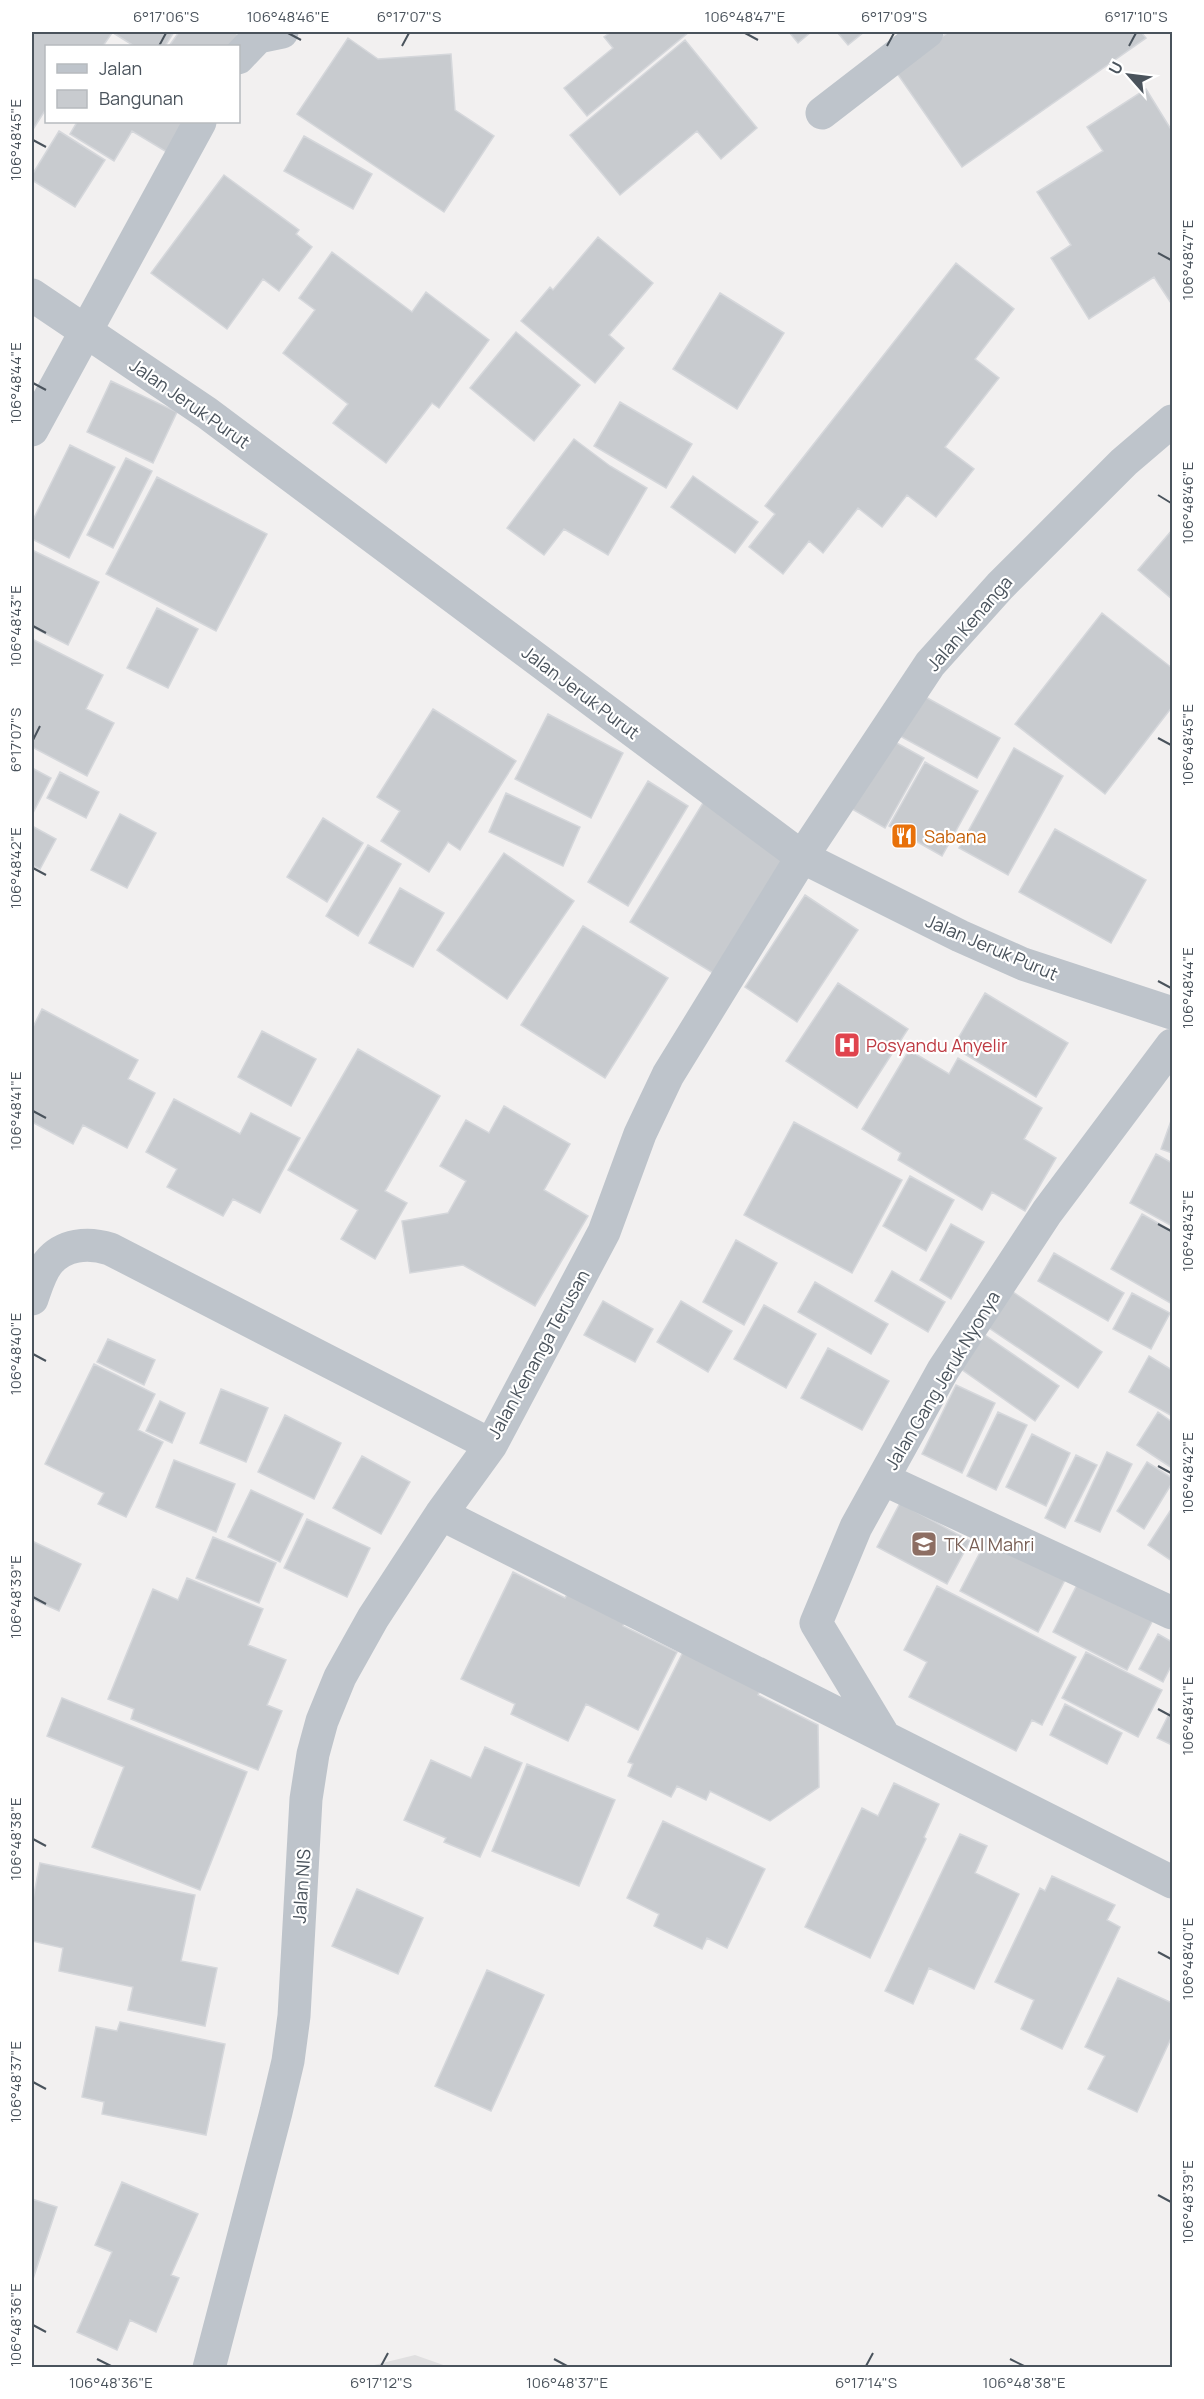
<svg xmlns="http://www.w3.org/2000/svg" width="1204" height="2399" font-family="Manrope,sans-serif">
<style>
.education{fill:#e0dfe0}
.building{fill:#c8cbcf;stroke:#d5d7db;stroke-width:1.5}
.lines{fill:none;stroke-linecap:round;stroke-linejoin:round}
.street{stroke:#bec4cb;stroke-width:33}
.ticks{fill:none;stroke:#4a535c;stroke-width:2}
.labels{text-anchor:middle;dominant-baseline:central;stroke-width:4.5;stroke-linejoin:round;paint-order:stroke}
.street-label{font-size:18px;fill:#4a535c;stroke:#fff}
.food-label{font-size:18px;fill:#c56008;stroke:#fff;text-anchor:start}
.health-label{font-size:18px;fill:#be3a42;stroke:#fff;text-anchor:start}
.education-label{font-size:18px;fill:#785e54;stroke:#fff;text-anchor:start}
.neatline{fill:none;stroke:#4a535c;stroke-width:2}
.ticks-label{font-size:15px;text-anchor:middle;fill:#4a535c}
</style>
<rect width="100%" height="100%" fill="#f2f0f0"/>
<path class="education" d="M415,2355L449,2367H366Z"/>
<path class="building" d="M32,32H109L112,33L103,46H46V109L32,131Z
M117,32H174L165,46H134L115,34Z
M179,32H234L248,41L238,46H169Z
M611,32H689L587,116L564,88L613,48L604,37Z
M789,32H811L798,43Z
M837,32H864L848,45Z
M949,32H1141L1146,38L962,167L894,69Z
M348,38L378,59L451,54L455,110L494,136L444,212L297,114Z
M685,40L757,128L721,159L697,131L620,195L570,135Z
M1146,89L1172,131V302L1171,303L1154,277L1089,319L1051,258L1071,245L1037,192L1103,151L1087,127Z
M77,122H190L170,154L132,131L114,161L70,134Z
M59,131L105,160L75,207L32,180V175Z
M304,136L372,174L353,209L284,171Z
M224,175L299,230L296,234L312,247L279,291L263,279L227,329L151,273Z
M598,237L653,283L609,335L624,348L595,383L521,321L550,287L553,290Z
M332,252L412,312L426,292L489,340L439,408L432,403L386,463L333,423L348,404L283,353L315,310L299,298Z
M956,263L1014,309L975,359L999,378L945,447L974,469L936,517L907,495L882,527L858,508L823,553L809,541L783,574L749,547L775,514L765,506Z
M720,293L784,333L737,409L673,369Z
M516,332L580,385L534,441L470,388Z
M111,381L177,412L153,463L87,432Z
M620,402L692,444L666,488L594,446Z
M574,439L610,466L647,488L608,555L564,529L544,555L507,528Z
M70,445L115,467L69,558L32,539V522Z
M126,458L152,471L113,548L87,535Z
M693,476L758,522L735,553L671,507Z
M157,477L267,534L216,631L106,574Z
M1172,530V599L1138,570Z
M32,550L99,582L68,645L32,627Z
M157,608L198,629L168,688L127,668Z
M1102,613L1172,668V707L1105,794L1015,724Z
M32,639L103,675L86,709L114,723L87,776L32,747Z
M920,694L1000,738L977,778L898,735Z
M433,709L516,761L460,850L448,842L429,872L381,841L400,811L377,797Z
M548,714L623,753L591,818L515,779Z
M884,736L924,758L885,828L845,805Z
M1014,748L1063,776L1008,875L959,848Z
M925,762L978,791L942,856L889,826Z
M32,768L51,778L32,815Z
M60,772L99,792L86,818L47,798Z
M648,781L688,806L628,906L588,882Z
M506,793L580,827L563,866L489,832Z
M706,798L789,850L713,973L630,922Z
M120,814L156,833L127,888L91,870Z
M323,818L363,843L327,902L287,877Z
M32,826L56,839L40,869L32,865Z
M1055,829L1146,880L1111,943L1019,892Z
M368,845L401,864L358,936L326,916Z
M504,853L574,901L507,999L437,950Z
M400,888L444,913L413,967L369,943Z
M805,895L858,930L797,1022L745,987Z
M583,926L668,978L605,1078L521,1025Z
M838,983L908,1029L857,1108L786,1061Z
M985,993L1068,1043L1036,1097L953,1047Z
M42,1009L138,1060L128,1079L155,1093L127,1148L83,1125L73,1144L32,1122V1029Z
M262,1031L316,1059L291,1106L238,1077Z
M358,1049L440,1096L385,1191L407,1203L375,1259L341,1239L358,1210L288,1170Z
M909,1050L949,1074L958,1058L1042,1108L1024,1139L1056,1158L1025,1211L992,1192L982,1210L898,1160L901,1153L862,1129Z
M174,1099L240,1134L251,1113L300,1138L260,1213L233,1199L223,1216L167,1187L177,1169L146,1152Z
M504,1106L570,1144L544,1190L588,1216L535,1306L463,1265L410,1273L402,1221L448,1213L466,1181L440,1166L466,1120L489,1133Z
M1172,1118V1153L1161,1149Z
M794,1122L902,1180L852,1273L744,1215Z
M1156,1154L1172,1163V1226L1130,1203Z
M910,1176L954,1200L926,1251L883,1226Z
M1142,1214L1172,1231V1304L1111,1269Z
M951,1224L984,1242L951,1299L920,1280Z
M736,1240L777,1263L744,1325L703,1302Z
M1054,1253L1124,1293L1108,1321L1038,1281Z
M892,1271L945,1302L928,1332L875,1301Z
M815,1282L888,1324L871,1354L798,1312Z
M1010,1290L1102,1352L1078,1388L986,1326Z
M1132,1293L1170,1313L1151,1349L1113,1329Z
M603,1301L653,1329L635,1362L584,1335Z
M681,1301L732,1331L708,1372L657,1342Z
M764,1305L816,1334L786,1388L734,1359Z
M985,1335L1059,1386L1035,1421L961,1369Z
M108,1339L155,1360L144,1385L97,1362Z
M828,1348L889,1381L862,1430L801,1398Z
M1149,1356L1172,1370V1416L1129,1392Z
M94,1364L155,1394L138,1430L163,1442L126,1517L98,1504L104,1493L45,1464Z
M956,1385L995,1403L962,1473L922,1454Z
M221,1389L268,1408L246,1462L200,1443Z
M160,1401L185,1413L172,1443L146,1431Z
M998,1412L1027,1425L996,1490L967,1476Z
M1158,1412L1172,1422V1468L1137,1445Z
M285,1415L341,1443L314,1499L258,1472Z
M1032,1434L1070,1453L1046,1506L1006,1487Z
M1107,1452L1132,1464L1100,1532L1075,1521Z
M1076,1455L1097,1465L1065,1528L1045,1518Z
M362,1456L410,1482L381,1534L333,1508Z
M174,1460L235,1484L216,1532L156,1507Z
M1147,1462L1172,1478V1483L1144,1529L1117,1511Z
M251,1490L303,1514L280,1562L228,1537Z
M900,1503L970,1541L947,1584L877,1547Z
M1172,1508V1561L1148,1545Z
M307,1519L370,1548L347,1597L284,1568Z
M213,1537L276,1563L259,1603L196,1578Z
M988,1537L1066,1578L1038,1632L960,1591Z
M32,1541L81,1564L59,1611L32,1599Z
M513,1572L565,1598L571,1588L628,1615L623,1626L677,1652L638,1730L586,1704L568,1741L511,1714L515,1704L461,1679Z
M1081,1577L1156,1614L1127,1670L1053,1632Z
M187,1578L263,1609L248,1645L286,1660L267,1705L282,1711L258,1770L131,1719L134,1709L108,1699L153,1589L178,1600Z
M937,1586L1076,1657L1042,1725L1032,1720L1016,1751L909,1697L927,1662L904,1650Z
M1158,1634L1172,1642V1664L1163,1682L1139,1669Z
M689,1640L766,1679L758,1695L818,1725L819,1787L770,1821L710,1791L706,1800L677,1786L671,1797L628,1776L633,1764L628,1762Z
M1086,1652L1162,1690L1138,1737L1062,1698Z
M62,1698L247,1772L200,1890L92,1847L124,1767L47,1736Z
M1065,1704L1122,1733L1107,1764L1050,1735Z
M1172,1708V1745L1157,1738Z
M485,1747L522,1763L480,1857L444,1842L446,1838L404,1820L431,1760L471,1778Z
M527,1764L615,1800L579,1886L492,1851Z
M894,1783L939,1804L924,1837L926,1839L870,1958L805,1927L862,1808L878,1816Z
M663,1821L765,1869L727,1948L707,1938L702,1949L654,1926L659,1914L627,1898Z
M960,1834L987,1846L975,1873L1019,1894L974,1989L929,1968L913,2004L885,1991Z
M40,1863L195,1895L181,1961L217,1968L205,2026L128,2010L133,1987L59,1971L63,1948L32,1941V1904Z
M1052,1876L1115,1905L1107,1920L1120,1927L1062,2049L1021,2029L1034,2000L995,1982L1040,1888L1045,1891Z
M357,1889L423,1918L398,1974L332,1946Z
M487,1970L544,1995L491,2111L435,2086Z
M1118,1978L1172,2003V2036L1137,2112L1088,2089L1105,2056L1085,2047Z
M120,2022L225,2044L206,2135L102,2114L104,2102L82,2097L96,2027L117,2031Z
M122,2182L198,2214L171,2275L179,2278L156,2332L130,2320L117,2350L77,2332L112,2252L95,2245Z
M32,2199L57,2207L32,2282Z"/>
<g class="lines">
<path class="street" d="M238,58L258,37L282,32
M822,113L927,32
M32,295L207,413L802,857L960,936L1023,964L1172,1013
M32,430L200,122
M32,1299C36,1288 40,1273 48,1263C63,1244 88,1242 110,1249L491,1445
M883,1479L1172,1613
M441,1514L1172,1882
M884,1736L816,1623L856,1527L943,1370L1047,1212L1172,1045
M209,2368L276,2112L288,2061L294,2016L306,1799L313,1754L322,1721L340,1677L373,1618L441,1514L491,1445L604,1232L640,1134L668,1075L802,857L930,664L1000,586L1124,462L1172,421"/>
</g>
<path class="ticks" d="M288,33L301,40M745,33L758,40M159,46L166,33M402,46L409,33M887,46L894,33M1129,46L1136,33M33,140L46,147M1158,253L1171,260M33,383L46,390M1158,495L1171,503M33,626L46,633M1158,738L1171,745M33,740L40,726M33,868L46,875M1158,981L1171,988M33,1111L46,1118M1158,1224L1171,1231M33,1354L46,1361M1158,1466L1171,1473M33,1597L46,1604M1158,1709L1171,1716M33,1839L46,1846M1158,1952L1171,1959M33,2082L46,2089M1158,2195L1171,2202M33,2325L46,2332M97,2359L111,2366M554,2359L567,2366M1010,2359L1024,2366M381,2366L388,2353M866,2366L873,2353"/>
<defs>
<symbol id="restaurant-square" viewBox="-11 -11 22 22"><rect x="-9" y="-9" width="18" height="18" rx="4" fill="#e8710a" stroke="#fff"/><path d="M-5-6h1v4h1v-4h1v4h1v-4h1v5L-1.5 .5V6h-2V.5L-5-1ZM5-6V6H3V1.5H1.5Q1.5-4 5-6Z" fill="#fff"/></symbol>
<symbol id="hospital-square" viewBox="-11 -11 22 22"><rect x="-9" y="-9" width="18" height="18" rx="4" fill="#e0444e" stroke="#fff"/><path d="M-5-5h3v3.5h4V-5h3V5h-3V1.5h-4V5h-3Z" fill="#fff"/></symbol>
<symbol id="school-square" viewBox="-11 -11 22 22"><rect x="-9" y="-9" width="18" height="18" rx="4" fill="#8d6e63" stroke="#fff"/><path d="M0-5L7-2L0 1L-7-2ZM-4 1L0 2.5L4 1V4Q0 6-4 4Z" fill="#fff"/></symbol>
</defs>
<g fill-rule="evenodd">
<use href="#restaurant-square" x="889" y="821" width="30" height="30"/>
<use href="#hospital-square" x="832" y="1030" width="30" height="30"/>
<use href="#school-square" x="909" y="1529" width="30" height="30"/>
</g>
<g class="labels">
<g class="street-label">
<text transform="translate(190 403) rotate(35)">Jalan Jeruk Purut</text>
<text transform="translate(969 623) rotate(-49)">Jalan Kenanga</text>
<text transform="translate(581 692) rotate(37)">Jalan Jeruk Purut</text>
<text transform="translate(992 947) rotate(23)">Jalan Jeruk Purut</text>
<text transform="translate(538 1354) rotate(-61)">Jalan Kenanga Terusan</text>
<text transform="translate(942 1380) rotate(-59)">Jalan Gang Jeruk Nyonya</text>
<text transform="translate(301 1886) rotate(-86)">Jalan NIS</text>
</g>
<g class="food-label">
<text x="924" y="836">Sabana</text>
</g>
<g class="health-label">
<text x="866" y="1045">Posyandu Anyelir</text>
</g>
<g class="education-label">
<text x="944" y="1544">TK Al Mahri</text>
</g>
</g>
<rect width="1204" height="2399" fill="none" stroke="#ffffff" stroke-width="66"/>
<rect x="45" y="45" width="195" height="78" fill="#ffffff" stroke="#b7babe" stroke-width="1.5"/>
<rect x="57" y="64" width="30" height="9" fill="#bec4cb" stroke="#b7babe" stroke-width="1.5"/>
<text x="99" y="75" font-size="18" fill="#4a535c">Jalan</text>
<rect x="57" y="90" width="30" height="18" fill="#c8cbcf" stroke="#b7babe" stroke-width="1.5"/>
<text x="99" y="105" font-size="18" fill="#4a535c">Bangunan</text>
<g transform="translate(1129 75) rotate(298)" stroke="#ffffff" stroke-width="4.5" paint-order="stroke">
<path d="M0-4.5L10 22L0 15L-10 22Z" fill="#4a535c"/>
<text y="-9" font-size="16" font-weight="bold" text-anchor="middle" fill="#4a535c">U</text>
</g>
<rect x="33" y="33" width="1138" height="2333" class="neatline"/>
<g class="ticks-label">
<text x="166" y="22">6°17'06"S</text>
<text x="288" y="22">106°48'46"E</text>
<text x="409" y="22">6°17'07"S</text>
<text x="745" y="22">106°48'47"E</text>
<text x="894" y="22">6°17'09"S</text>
<text x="1136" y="22">6°17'10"S</text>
<text transform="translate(16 140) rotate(-90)" y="5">106°48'45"E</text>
<text transform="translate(1188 260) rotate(-90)" y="5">106°48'47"E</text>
<text transform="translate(16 383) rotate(-90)" y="5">106°48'44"E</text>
<text transform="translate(1188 503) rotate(-90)" y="5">106°48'46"E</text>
<text transform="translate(16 626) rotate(-90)" y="5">106°48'43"E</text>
<text transform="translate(16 740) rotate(-90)" y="5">6°17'07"S</text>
<text transform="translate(1188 745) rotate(-90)" y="5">106°48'45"E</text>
<text transform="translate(16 868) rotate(-90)" y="5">106°48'42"E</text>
<text transform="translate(1188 988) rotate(-90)" y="5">106°48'44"E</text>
<text transform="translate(16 1111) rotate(-90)" y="5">106°48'41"E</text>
<text transform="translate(1188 1231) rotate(-90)" y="5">106°48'43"E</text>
<text transform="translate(16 1354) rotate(-90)" y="5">106°48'40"E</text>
<text transform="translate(1188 1473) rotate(-90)" y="5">106°48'42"E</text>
<text transform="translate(16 1597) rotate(-90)" y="5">106°48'39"E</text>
<text transform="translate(1188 1716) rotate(-90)" y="5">106°48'41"E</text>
<text transform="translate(16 1839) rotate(-90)" y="5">106°48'38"E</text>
<text transform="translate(1188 1959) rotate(-90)" y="5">106°48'40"E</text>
<text transform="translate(16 2082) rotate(-90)" y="5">106°48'37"E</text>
<text transform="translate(1188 2202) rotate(-90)" y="5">106°48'39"E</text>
<text transform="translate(16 2325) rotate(-90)" y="5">106°48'36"E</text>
<text x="111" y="2388">106°48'36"E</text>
<text x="381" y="2388">6°17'12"S</text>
<text x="567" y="2388">106°48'37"E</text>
<text x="866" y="2388">6°17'14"S</text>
<text x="1024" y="2388">106°48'38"E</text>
</g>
</svg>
